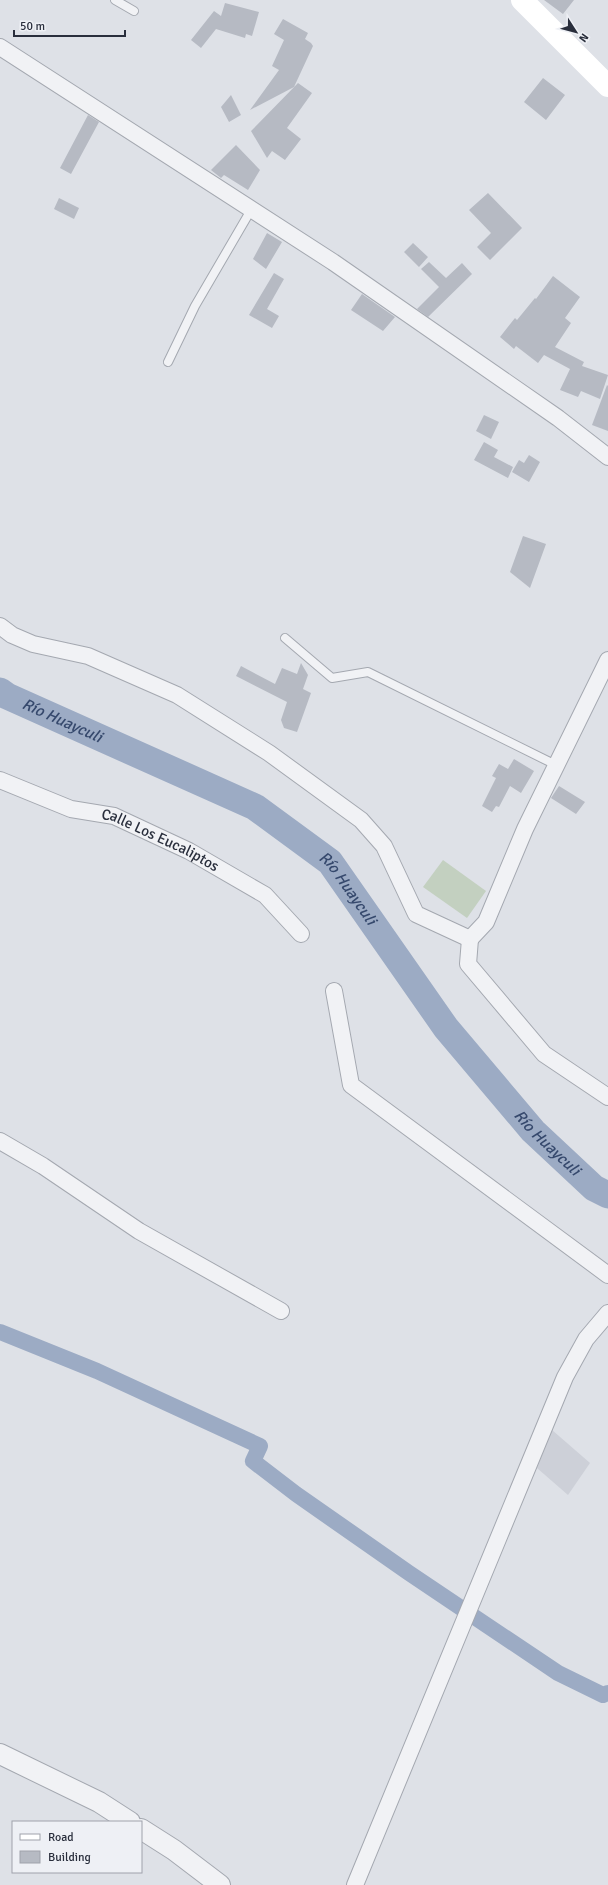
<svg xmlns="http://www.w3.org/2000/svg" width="608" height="1885" font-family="Signika,sans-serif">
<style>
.built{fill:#cdd0d8}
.green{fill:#c3d0c0}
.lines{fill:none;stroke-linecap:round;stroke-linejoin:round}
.canal{stroke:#9cabc4;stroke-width:16}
.river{stroke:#9cabc4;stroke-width:27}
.building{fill:#b6bac3}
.service-casing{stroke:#a4a8b0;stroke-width:10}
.minor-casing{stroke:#a4a8b0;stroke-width:18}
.tertiary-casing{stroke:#a4a8b0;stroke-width:22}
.service{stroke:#f1f2f5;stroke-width:8}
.minor{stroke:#f1f2f5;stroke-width:16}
.tertiary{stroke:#f1f2f5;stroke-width:20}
.secondary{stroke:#fff;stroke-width:22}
.labels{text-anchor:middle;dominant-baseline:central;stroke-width:3;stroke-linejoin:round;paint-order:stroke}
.street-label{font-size:15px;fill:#292e3c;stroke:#eef0f5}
.water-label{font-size:16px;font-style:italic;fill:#36496d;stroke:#eef0f5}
</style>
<rect width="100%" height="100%" fill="#dee1e7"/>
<path class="built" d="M552,1430L590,1463L568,1495L537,1468Z"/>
<path class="green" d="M443,860L486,891L467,918L423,887Z"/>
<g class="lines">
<path class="canal" d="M0,1332L97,1371L260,1446L253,1461L296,1494L409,1573L558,1673L603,1695L608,1693"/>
<path class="river" id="s1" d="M0,691L7,696L255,807L330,862L446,1028L533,1131L594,1188L608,1195"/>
</g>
<path class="building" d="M544,0H574L563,14Z
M225,3L259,12L252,36L246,34L245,38L216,29L201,48L191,40L214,11L221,16Z
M283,19L308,33L305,39L311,43L313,46L294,87L250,110L279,70L272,66L284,40L274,34Z
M543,78L565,95L546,120L524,102Z
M298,83L312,93L287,128L301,139L285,160L272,151L267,158L251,131Z
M231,95L241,115L229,122L221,107Z
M88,115L99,122L71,174L60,168Z
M236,145L260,170L248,190L224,175L221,178L211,170Z
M488,193L522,228L490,260L477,247L491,233L469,210Z
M59,198L79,208L74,219L54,209Z
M267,233L282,242L266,269L253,259Z
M413,243L428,257L419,267L404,252Z
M429,262L446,278L462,263L472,274L428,317L417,309L439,287L421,269Z
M274,273L284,279L267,309L279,316L272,328L249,315Z
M553,276L580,297L565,318L571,323L555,347L584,362L582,366L608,375L600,399L581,391L578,397L560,390L570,369L544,355L538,363L516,346L514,349L500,337L515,318L517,320L535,298L536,299Z
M362,294L395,317L383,331L351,310Z
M607,385L608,386V431L592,425Z
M484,415L499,422L491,439L476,431Z
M484,442L498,450L494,457L513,467L508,478L474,460Z
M529,455L540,462L529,482L512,472L519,460L524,463Z
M523,536L546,544L530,588L510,572Z
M301,663L308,675L303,689L311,693L297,732L284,728L281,720L287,702L236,676L241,666L275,684L282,668L297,674Z
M514,759L534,771L521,793L510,786L499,807L496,806L492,812L482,806L496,778L492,776L499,764L508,769Z
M559,786L585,802L576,814L551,798Z"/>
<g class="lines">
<defs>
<path id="service" d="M115,0L134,11
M168,362L195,306L251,210
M285,638L332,678L368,672L556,765"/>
<g id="minor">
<path d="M0,47L333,262L558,418L608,457"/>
<path d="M0,626L12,635L33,644L88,656L177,695L269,753L361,820L384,846L416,914L470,939L486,922L525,829L608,660"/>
<path id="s2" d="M0,780L71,809L114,816L189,851L265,895L301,934"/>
<path d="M470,939L468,964L544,1054L608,1097"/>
<path d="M334,991L351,1085L608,1275"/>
<path d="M0,1141L43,1166L139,1231L281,1311"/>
<path d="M355,1885L565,1377L586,1339L608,1313"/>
</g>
<path id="tertiary" d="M0,1754L99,1802L130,1822
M141,1829L174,1850L220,1885"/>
</defs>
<use href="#service" class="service-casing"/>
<use href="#minor" class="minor-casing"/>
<use href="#tertiary" class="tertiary-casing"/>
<use href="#service" class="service"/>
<use href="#minor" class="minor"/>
<use href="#tertiary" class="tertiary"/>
<path class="secondary" d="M522,0L608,86"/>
</g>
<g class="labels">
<g class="street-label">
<text stroke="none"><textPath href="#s2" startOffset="172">Calle Los Eucaliptos</textPath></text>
</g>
<g class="water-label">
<text stroke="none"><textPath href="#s1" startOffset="69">Río Huayculi</textPath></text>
<text stroke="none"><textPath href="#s1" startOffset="405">Río Huayculi</textPath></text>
<text stroke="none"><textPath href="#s1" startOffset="729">Río Huayculi</textPath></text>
</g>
</g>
<rect x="12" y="1821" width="130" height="52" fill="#eef0f5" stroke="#9fa2ab"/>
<rect x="20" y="1834" width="20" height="6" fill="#ffffff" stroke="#9fa2ab"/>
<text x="48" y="1841" font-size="12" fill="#292e3c">Road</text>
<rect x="20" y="1851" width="20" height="12" fill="#b6bac3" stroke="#9fa2ab"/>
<text x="48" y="1861" font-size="12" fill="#292e3c">Building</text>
<g transform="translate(576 32) rotate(126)" stroke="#eef0f5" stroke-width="3" paint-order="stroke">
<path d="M0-3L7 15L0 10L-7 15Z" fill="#292e3c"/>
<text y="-6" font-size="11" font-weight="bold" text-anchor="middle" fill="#292e3c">N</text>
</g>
<path d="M14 30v6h111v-6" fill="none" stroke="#292e3c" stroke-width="2"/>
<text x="20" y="30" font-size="12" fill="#292e3c" stroke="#eef0f5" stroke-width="3" paint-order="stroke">50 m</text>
</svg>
